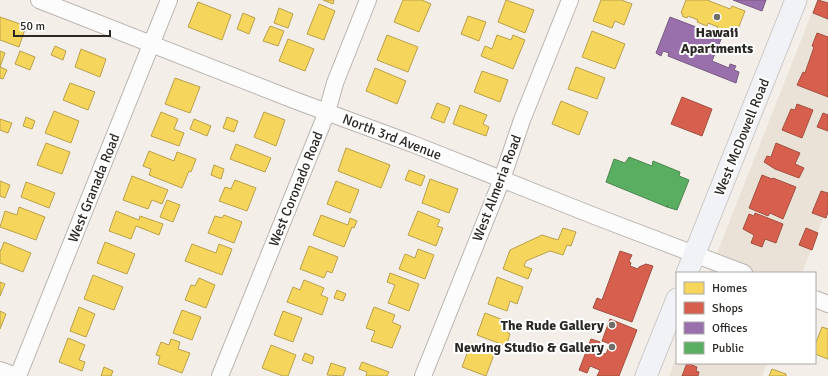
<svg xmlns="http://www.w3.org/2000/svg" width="828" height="376" font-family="Signika,sans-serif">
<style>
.built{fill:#ebe2d7}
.homes{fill:#f6d55c;stroke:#b9a14b}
.shops{fill:#d6604d;stroke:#a34f41}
.offices{fill:#9970ab;stroke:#785a82}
.public{fill:#5aae61;stroke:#4c864f}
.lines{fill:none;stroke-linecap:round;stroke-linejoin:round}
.minor-casing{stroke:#b9b5b1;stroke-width:18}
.major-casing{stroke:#ccc9c7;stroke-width:23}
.minor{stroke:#fdfcfc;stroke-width:16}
.major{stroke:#f1f2f6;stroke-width:21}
.poi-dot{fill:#716d69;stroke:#fff;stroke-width:1.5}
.labels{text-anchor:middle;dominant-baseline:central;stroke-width:4;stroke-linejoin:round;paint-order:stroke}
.poi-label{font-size:14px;font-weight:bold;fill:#2b2824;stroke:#fff;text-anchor:end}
.street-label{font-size:14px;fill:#2b2824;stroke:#fff}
</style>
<rect width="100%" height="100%" fill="#f3eee8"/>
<path class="built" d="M817,0H828V206L802,273H709Z
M677,355V363H767L762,376H669Z"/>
<path class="homes" d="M323,0H334L333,4Z
M403,0H422L431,4L419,32L394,22Z
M506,0L534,10L525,33L498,22Z
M601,0H621L632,4L624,25L615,21L612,28L593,21Z
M686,0H707L730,9L732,6L745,11L736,34L727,31L726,34L716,30L718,27L708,23L707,26L697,22L698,20L688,16L687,18L682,16L683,14L681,13Z
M198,2L231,15L222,40L188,27Z
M319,4L335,11L324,40L307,34Z
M279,8L293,14L288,28L274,23Z
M243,13L255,18L249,34L237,29Z
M468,16L486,22L479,41L461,34Z
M0,17L26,26L19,47L0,40Z
M270,26L284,31L278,46L263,41Z
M592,31L625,44L615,69L582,57Z
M387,35L418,47L408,72L377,60Z
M497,35L511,40L513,35L525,40L513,69L481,56L485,46L492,49Z
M288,39L314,49L305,71L279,61Z
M55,46L66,51L63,60L51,55Z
M81,49L106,59L100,77L75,67Z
M0,51L5,53L0,67Z
M20,51L35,57L30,70L15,64Z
M0,67L7,70L3,79L0,78Z
M576,67L605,78L597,99L568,89Z
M375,68L406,81L397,104L366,91Z
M482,71L508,80L500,102L474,92Z
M175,78L200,87L190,113L165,104Z
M70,83L95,92L88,110L63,100Z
M561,101L588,112L579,135L552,124Z
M437,103L450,108L444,123L431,118Z
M460,105L487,115L483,124L489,127L486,136L453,124Z
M54,111L79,121L71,143L45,133Z
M161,112L178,119L174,129L184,133L179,146L151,136Z
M264,112L285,120L276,146L254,137Z
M26,117L35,121L32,129L23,126Z
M227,117L238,121L234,132L223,128Z
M0,119L12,123L8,133L0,130Z
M194,119L211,126L207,136L190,129Z
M46,143L70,152L62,174L37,165Z
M236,144L271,158L265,172L230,159Z
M346,148L390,165L381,188L338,171Z
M149,151L174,161L177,152L196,159L191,172L189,171L182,188L149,175L151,169L143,166Z
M214,165L224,169L221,179L211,175Z
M409,170L425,176L421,186L405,180Z
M132,176L168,190L162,204L152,200L148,209L123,200Z
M430,179L458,189L449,213L422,203Z
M235,180L256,188L247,211L219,201L225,187L231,189Z
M0,181L10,185L5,198L0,196Z
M336,181L359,190L350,213L327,204Z
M26,182L55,193L49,208L21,197Z
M167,200L180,205L173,222L160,217Z
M19,207L45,217L36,240L0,227L5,211L17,215Z
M116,211L139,220L140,216L163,224L159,235L136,226L131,239L109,231Z
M418,211L440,220L437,226L443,228L436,246L408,235Z
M224,215L242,222L234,243L208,233L215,216L222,218Z
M321,215L348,225L350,218L357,221L354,228L352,227L344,247L313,235Z
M563,228L576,232L571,246L567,245L563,255L550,251L526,261L524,266L532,269L528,279L503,269L510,250L542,235L558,240Z
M4,242L31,253L23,272L0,263V250H1Z
M105,242L135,254L127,274L97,263Z
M192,244L216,253L219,244L232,249L222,275L185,261Z
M309,246L338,257L332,273L327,271L324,278L300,269Z
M418,249L434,255L425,279L399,269L405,254L415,258Z
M390,273L419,284L409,311L388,303L395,285L387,282Z
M93,275L123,287L114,310L84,299Z
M497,277L523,287L517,304L510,301L507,311L488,304Z
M199,278L215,285L206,308L185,300L191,285L195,286Z
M304,280L324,288L321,295L328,298L322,315L287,302L293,287L300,290Z
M0,282L5,284L0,296Z
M337,290L346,294L343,301L334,298Z
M79,307L95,314L86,337L70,331Z
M374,307L395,315L392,322L401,326L392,348L371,341L375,331L366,328Z
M182,310L201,317L192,340L173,333Z
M0,311L6,314L0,329Z
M283,311L302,318L293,342L274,335Z
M485,313L511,323L507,332L510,334L506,346L477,335Z
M822,327L828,329V359L815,354V345Z
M68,338L85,345L79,360L85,362L82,371L59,362Z
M171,339L180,342L178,349L190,353L182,373L158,364L160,356L156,355L161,342L169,345Z
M471,343L495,352L486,376L462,367Z
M271,345L296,355L288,376H283L262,368Z
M305,353L314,357L312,364L302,360Z
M362,362L389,372L387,376H366L367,372L359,369Z
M331,363L346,368L343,376L327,375Z
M104,367L113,371L111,376H101Z
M772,369L786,374V376H769Z"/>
<path class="shops" d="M818,0L828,3V19L813,13Z
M817,33L828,37V97L797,85L803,72L805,73L814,47L812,46Z
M682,97L712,109L702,136L671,124Z
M797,104L813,110L802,138L782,130L791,109L795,110Z
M823,113L828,115V131L817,127Z
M776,143L800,153L795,164L804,168L799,178L775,169L764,162L767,156L771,157Z
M762,175L772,179L773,178L796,187L783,219L770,213L768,216L749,208Z
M821,191L828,193V212L826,218L812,213Z
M755,213L783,224L776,243L765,239L762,247L751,243L754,235L743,229L749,214L754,216Z
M806,228L818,233L812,250L799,245Z
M620,251L632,255L629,261L631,263L630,266L638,269L639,267L646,264L653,266L632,322L593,308L597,298L602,300Z
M610,319L637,330L619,376H597L600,370L590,366L587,373L579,370L591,339L600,342L596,351L606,354L610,344L602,341Z
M687,363L697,367L696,371L699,372L698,376H682Z"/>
<path class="offices" d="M733,0H766L762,11Z
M670,17L722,37L712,61L729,68L730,64L736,66L734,70L739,72L736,83L668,56L669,53L663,51L661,56L656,53Z"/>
<path class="public" d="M629,157L652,166L653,161L680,172L679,176L689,180L677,210L667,207L668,205L667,207L606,182L614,159L625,163Z"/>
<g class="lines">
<defs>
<path id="minor" d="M39,0L294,100L413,144L597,217L744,273
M815,299L828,304
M0,370L16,376
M18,376L169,0
M220,376L327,112L335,83L368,0
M423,376L502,179L522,120L570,0"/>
<path id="major" d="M687,273L796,0
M646,376L677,299"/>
</defs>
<use href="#minor" class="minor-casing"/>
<use href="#major" class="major-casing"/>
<use href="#minor" class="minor"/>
<use href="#major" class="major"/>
</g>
<g class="poi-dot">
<circle cx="717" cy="17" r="4"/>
<circle cx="612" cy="325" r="4"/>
<circle cx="612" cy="347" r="4"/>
</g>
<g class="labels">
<g class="poi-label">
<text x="717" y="32" text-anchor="middle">Hawaii<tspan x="717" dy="16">Apartments</tspan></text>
<text x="604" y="325">The Rude Gallery</text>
<text x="604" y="347">Newing Studio &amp; Gallery</text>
</g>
<g class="street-label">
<text transform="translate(392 137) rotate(21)">North 3rd Avenue</text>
<text transform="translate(742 137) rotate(-68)">West McDowell Road</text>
<text transform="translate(94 188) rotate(-68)">West Granada Road</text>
<text transform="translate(497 188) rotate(-69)">West Almeria Road</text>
<text transform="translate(296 189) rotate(-68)">West Coronado Road</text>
</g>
</g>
<rect x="676" y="272" width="140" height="92" fill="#ffffff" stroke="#aaa9a7"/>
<rect x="684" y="282" width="20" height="12" fill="#f6d55c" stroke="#aaa9a7"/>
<text x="712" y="292" font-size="12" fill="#2b2824">Homes</text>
<rect x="684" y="302" width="20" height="12" fill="#d6604d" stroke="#aaa9a7"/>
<text x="712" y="312" font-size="12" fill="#2b2824">Shops</text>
<rect x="684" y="322" width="20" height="12" fill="#9970ab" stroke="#aaa9a7"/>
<text x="712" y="332" font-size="12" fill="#2b2824">Offices</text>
<rect x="684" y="342" width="20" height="12" fill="#5aae61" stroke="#aaa9a7"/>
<text x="712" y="352" font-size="12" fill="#2b2824">Public</text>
<path d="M14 30v6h96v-6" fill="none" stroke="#2b2824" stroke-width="2"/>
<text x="20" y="30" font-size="12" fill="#2b2824" stroke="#ffffff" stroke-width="3" paint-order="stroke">50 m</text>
</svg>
